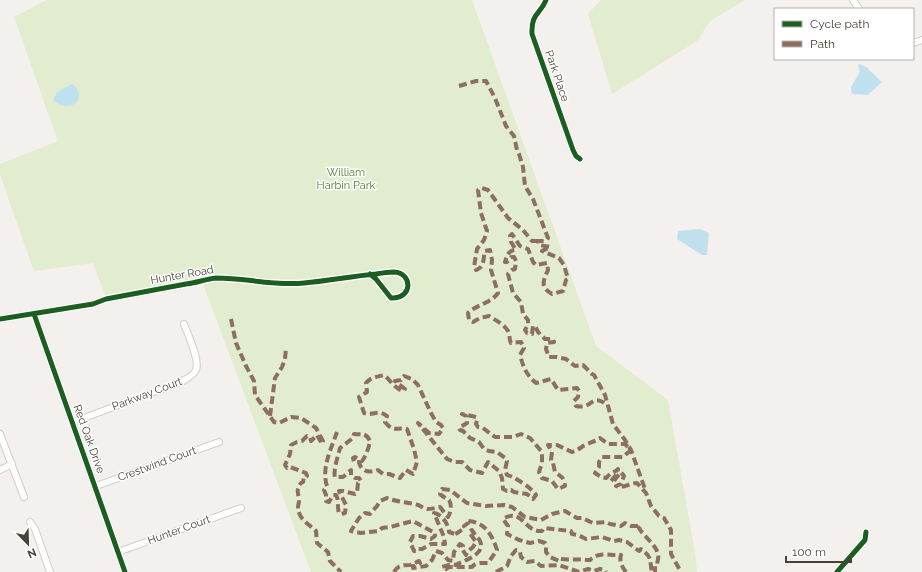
<svg xmlns="http://www.w3.org/2000/svg" width="922" height="572" font-family="Raleway,sans-serif">
<style>
.green{fill:#e2ecce}
.water{fill:#c0e0ee}
.lines{fill:none;stroke-linecap:round;stroke-linejoin:round}
.minor-casing{stroke:#d1cecb;stroke-width:8}
.minor{stroke:#fdfdfc;stroke-width:6}
.quiet{stroke:#8d6e63;stroke-width:4;stroke-dasharray:8 4;stroke-linecap:butt}
.cycleway-casing{stroke:#fff;stroke-width:8}
.cycleway{stroke:#1b5e20;stroke-width:5}
.labels{text-anchor:middle;dominant-baseline:central;stroke-width:3;stroke-linejoin:round;paint-order:stroke}
.street-label{font-size:11px;fill:#494139;stroke:#fff}
.park-label{font-size:11px;fill:#517b2c;stroke:#fff}
</style>
<rect width="100%" height="100%" fill="#f3f0ed"/>
<path class="green" d="M47,0H472L596,346L668,400L695,553L697,572H311L202,281L106,299L93,263L34,271L0,175V164L58,141L14,17Z
M601,0H745L710,21L697,41L612,94L588,14Z"/>
<path class="water" d="M860,64L866,67L882,82L868,95L852,94L851,87L860,72L858,65Z
M72,84C83,91 81,105 68,106C63,107 57,103 53,101L57,92Z
M700,229L709,233L707,255H702L677,239L678,231Z"/>
<g class="lines">
<defs>
<path id="minor" d="M546,0C540,15 531,13 532,34L573,150L576,156L580,159
M853,0L859,9
M913,43L922,40
M34,314L125,572
M0,319L93,304L106,299C132,294 159,289 186,284C196,283 206,279 216,278C246,278 274,286 304,283C328,281 352,276 376,274C382,273 388,272 394,272C413,273 413,299 391,298L376,279L370,274
M73,422L181,382C186,379 193,376 196,370C200,360 188,335 184,324
M0,434L24,497
M0,470L12,464
M96,486L219,442
M30,522L35,529L50,572
M118,552L241,508
M837,572L865,540L866,532"/>
</defs>
<use href="#minor" class="minor-casing"/>
<use href="#minor" class="minor"/>
<path class="quiet" d="M459,86L476,81H486L495,98L506,126L514,136L517,150L519,154L523,167L525,186L533,199L548,238L545,241H538L539,245L550,247L542,251L559,258L564,265L568,279L566,280L563,291L552,294C540,287 543,281 548,270L547,263L536,265L533,262L528,249L520,246L512,234L510,236L511,242L516,250C508,250 507,256 505,262H507L511,257H514L516,261L515,269L512,270L508,274L513,293L521,302L523,314L528,320V325L525,330L527,333L532,334L533,326H535L538,332L545,339H553L554,342L547,343L546,349L549,357H556L566,359L575,366L583,365L592,374L594,375L605,395L613,424L625,440L631,450L645,489
M538,241H532L523,230L508,218L488,190L482,188L478,190L481,213L487,231L484,240L477,249L474,267L476,270C485,267 483,258 485,251L490,250L492,260L491,270L498,293C490,304 477,304 468,313L469,320L473,322L480,318L489,316C495,320 506,325 509,333C510,337 509,339 511,343L521,342L524,348L520,355C523,366 526,375 536,383L551,379L558,390L577,388L579,391L578,397L574,401L576,406C593,410 591,392 607,405
M231,319L236,343L246,366L254,381L255,395L274,422L279,423L291,417L301,418L316,428L323,441L322,444L317,435L311,441L310,437L307,436L302,441L297,442L291,445L290,454L285,465L287,468L290,467L306,473L307,476L304,477L303,482L301,483C295,490 299,494 299,501C299,503 298,505 298,507C298,519 309,524 316,531L317,543L328,552L330,561L341,572
M270,416L275,378L282,367L285,359L286,348
M337,432C331,449 321,469 327,486L324,490L326,495V501L329,502L333,495H336C339,500 337,507 339,513L341,514L345,513L346,505L339,491H343L355,494L357,493L358,483L361,481L359,478H355L351,475V470L343,477H335C333,471 338,456 340,448L353,438L354,434C361,435 366,432 370,441C369,447 366,456 362,461L355,457L353,458L354,462H359C361,472 370,473 378,470L383,474H389L400,478L406,470L413,474L417,462L414,449L407,429C396,427 394,433 385,422L387,416C378,409 374,416 364,413L359,397L367,392L366,383C371,377 377,377 384,375C391,381 394,387 402,391L405,389L395,381L401,380L404,376L412,379L418,385L431,413L436,422L441,425L443,428L439,434L429,433L418,423L447,459L455,462H462L470,470L482,473L488,462L499,471L502,478L503,489L507,491L511,490L514,492L527,494L533,499L536,495C534,490 514,476 507,475L505,470L507,461L505,458L497,452L489,451L484,449L479,442L470,438L463,431L460,430L459,428L467,423L466,416L462,414L476,417L477,420L476,424L478,427L483,428L495,437H513L521,434L530,438L542,452V463L539,472L542,478L552,481L558,489L565,486C564,476 561,477 555,472L553,463L551,460L552,452L548,445H557L572,452C579,450 582,446 587,444C592,442 596,441 600,438L608,444H625L631,450L623,457H602L599,462V467L595,473L601,477L606,478L611,473L616,471L618,469L617,474L611,481L613,482L621,472L624,476L621,484L616,486C623,489 629,483 637,483L646,493L651,506L659,516L664,518L671,530V554L681,572
M394,572C398,565 403,565 410,565C414,564 416,562 419,561L420,563L415,566H413V568L426,566L432,560L436,551L442,553L448,560L453,561L454,552L460,544L463,546L462,549L466,555L467,552L473,547L476,542L469,532L472,530C474,534 478,537 480,541C486,555 464,560 456,565L452,564L442,567L446,569L449,567H472C475,562 483,563 488,563L497,550C492,534 484,521 466,521L468,523L464,526L465,528L457,533L458,535L449,532C449,525 442,514 434,513L444,537L445,544H431L422,549H417L416,551H414L410,542L413,536H420L431,539L435,536V533L413,521L390,527L382,528L379,531L361,533L351,531L359,518L365,513L370,514L377,506L380,501L387,498C397,502 408,502 418,505C421,506 423,508 427,509C431,509 435,508 440,507L448,517C451,512 452,505 449,500C446,498 443,497 440,494L442,489L450,490L467,503L486,506L504,505L512,507L525,517L541,520L552,514L565,511L577,518H582L593,523L606,522L610,524L621,526L625,523L631,526H641L639,528C644,537 657,545 658,555C659,558 657,562 657,565L655,566V572
M496,572L507,566L511,556L516,550L520,552L521,557L527,562L535,561L541,566L559,565L579,572L588,569L594,571L600,569L605,570L606,572
M626,572C622,567 619,561 621,555C609,556 599,551 590,560C580,559 570,560 560,559L559,561L550,557L546,552V545L545,543L539,541L530,543L519,540L507,534L508,526L503,519C522,507 525,533 542,531L544,528C553,529 561,530 571,531L572,534L578,535L586,539L602,537L614,541L619,540L627,542L639,551L641,549C653,558 649,559 652,572"/>
<defs>
<path id="cycleway" d="M546,0C540,15 531,13 532,34L573,150L576,156L580,159
M34,314L125,572
M0,319L93,304L106,299C132,294 159,289 186,284C196,283 206,279 216,278C246,278 274,286 304,283C328,281 352,276 376,274C382,273 388,272 394,272C413,273 413,299 391,298L376,279L370,274
M837,572L865,540L866,532"/>
</defs>
<use href="#cycleway" class="cycleway-casing"/>
<use href="#cycleway" class="cycleway"/>
</g>
<g class="labels">
<g class="street-label">
<text transform="translate(557 76) rotate(71)">Park Place</text>
<text transform="translate(182 275) rotate(-10)">Hunter Road</text>
<text transform="translate(147 394) rotate(-21)">Parkway Court</text>
<text transform="translate(89 439) rotate(70)">Red Oak Drive</text>
<text transform="translate(157 464) rotate(-20)">Crestwind Court</text>
<text transform="translate(179 530) rotate(-20)">Hunter Court</text>
</g>
<g class="park-label">
<text x="346" y="172">William<tspan x="346" dy="13">Harbin Park</tspan></text>
</g>
</g>
<rect x="774" y="8" width="140" height="52" fill="#ffffff" stroke="#b6b3b0"/>
<rect x="782" y="21" width="20" height="6" fill="#1b5e20" stroke="#b6b3b0"/>
<text x="810" y="28" font-size="12" fill="#494139">Cycle path</text>
<rect x="782" y="41" width="20" height="6" fill="#8d6e63" stroke="#b6b3b0"/>
<text x="810" y="48" font-size="12" fill="#494139">Path</text>
<g transform="translate(28 544) rotate(157)" stroke="#ffffff" stroke-width="3" paint-order="stroke">
<path d="M0-3L7 15L0 10L-7 15Z" fill="#494139"/>
<text y="-6" font-size="11" font-weight="bold" text-anchor="middle" fill="#494139">N</text>
</g>
<path d="M786 556v6h65v-6" fill="none" stroke="#494139" stroke-width="2"/>
<text x="792" y="556" font-size="12" fill="#494139" stroke="#ffffff" stroke-width="3" paint-order="stroke">100 m</text>
</svg>
